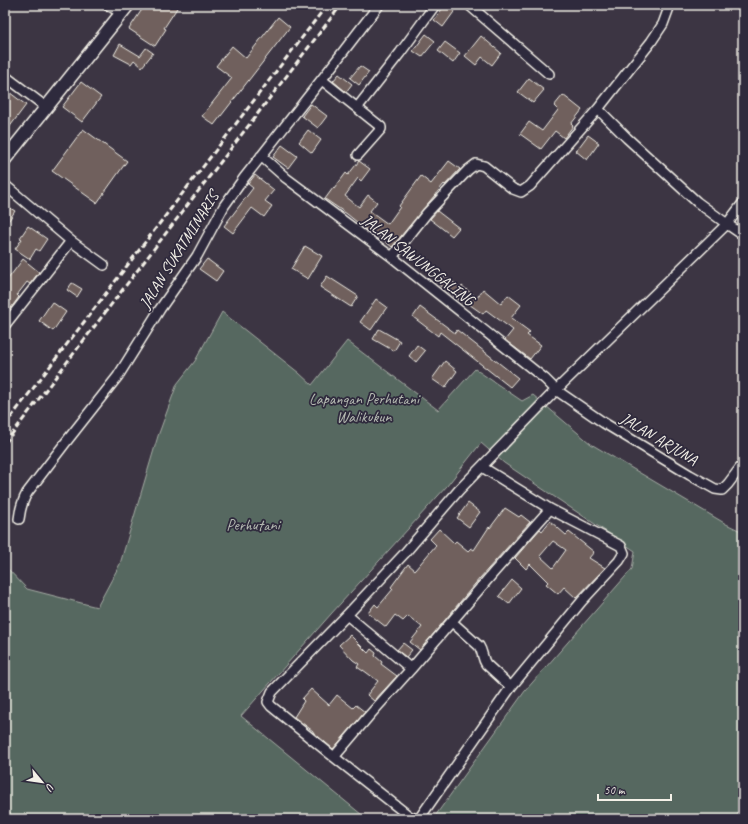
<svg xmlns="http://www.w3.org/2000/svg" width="748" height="824" font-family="Caveat,sans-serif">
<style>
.green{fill:#566860;stroke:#a5aca4}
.building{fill:#6f615d;stroke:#f4f1e8;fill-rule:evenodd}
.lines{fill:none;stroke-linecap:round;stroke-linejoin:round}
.minor-casing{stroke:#f4f1e8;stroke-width:12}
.secondary-casing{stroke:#f4f1e8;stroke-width:15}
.minor{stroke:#2f2a3d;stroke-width:9}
.secondary{stroke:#2f2a3d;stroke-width:12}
.rail{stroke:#f4f1e8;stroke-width:3;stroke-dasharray:6 3;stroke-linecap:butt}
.labels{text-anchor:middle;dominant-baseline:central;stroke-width:3.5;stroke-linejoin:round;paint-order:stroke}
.street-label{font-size:16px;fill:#f4f1e8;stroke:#2f2a3d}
.park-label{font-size:16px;fill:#b5bab2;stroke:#2f2a3d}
</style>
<rect width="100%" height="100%" fill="#3c3543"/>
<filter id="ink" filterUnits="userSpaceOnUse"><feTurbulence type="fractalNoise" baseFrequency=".025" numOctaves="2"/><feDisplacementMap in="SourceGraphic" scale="8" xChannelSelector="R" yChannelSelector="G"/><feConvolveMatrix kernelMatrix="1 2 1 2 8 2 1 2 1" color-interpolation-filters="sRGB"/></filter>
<g filter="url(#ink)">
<path class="green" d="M222,312L299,373L312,385L347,341L438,410L475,369L522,401L533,395L591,444L726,524L743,532V819H433L525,691L632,569L635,551L504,463L481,443L447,486L331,614L241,716L367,819H5V566L27,589L97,607L120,564L158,436L177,384L195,361Z"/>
<path class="building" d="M145,5H179L164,28L166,29L155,46L129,29Z
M445,5H451L456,9L443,27L434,20Z
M278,17L290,27L214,125L202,116L232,78L216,66L232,46L246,58Z
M426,34L435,41L422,57L413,51Z
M481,36L501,53L492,65L482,57L476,65L465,56Z
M445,42L460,53L453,63L438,51Z
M120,44L140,56L146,48L153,53L142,67L134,60L131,64L114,55Z
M360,66L369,72L359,85L350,78Z
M339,74L352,84L346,92L333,81Z
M529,78L544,90L533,103L518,92Z
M81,82L101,97L82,122L62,107Z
M5,89L26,105L5,133Z
M563,95L582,110L571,124L573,126L564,138L555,131L541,149L520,134L529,122L542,131L558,110L554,106Z
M311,104L327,116L318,128L302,116Z
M83,129L127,161L97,203L52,171Z
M308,130L321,140L312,153L299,142Z
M588,135L599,143L587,160L576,151Z
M282,145L297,156L288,168L273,157Z
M359,161L370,169L361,181L358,178L345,196L359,207L368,195L377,202L370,211L388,224L400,207L399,206L421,176L431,184L449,161L460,169L445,185L444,184L392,247L376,234L374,236L347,214L325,199L333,188L334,189L346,173L348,175Z
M255,175L274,190L265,201L272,206L264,217L252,208L233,233L224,226L253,188L248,184Z
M5,205L15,211L5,226Z
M437,211L459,228L452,236L430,219Z
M28,226L47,239L39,251L36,249L30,259L15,249L22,239L20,238Z
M305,246L322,256L308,279L291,269Z
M23,259L39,272L30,284L27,282L17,295L19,297L11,308L5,304V283Z
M207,259L223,271L216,281L199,269Z
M327,276L358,296L351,307L320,287Z
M445,276L461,288L462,286L477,298L483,289L501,304L508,295L521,305L511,318L530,332L527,335L541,345L530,359L505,340L513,330L486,310L483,314L466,302L465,304L439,285Z
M72,283L82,289L77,297L67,290Z
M376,299L387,307L371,330L360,322Z
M52,302L66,312L53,331L39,321Z
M420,307L455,333L457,330L518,378L510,387L440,332L438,336L413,317Z
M379,329L400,341L394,351L373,339Z
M417,345L425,351L416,362L409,356Z
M445,361L457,371L445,388L432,379Z
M468,503L480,512L469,527L457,518Z
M505,508L519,517L521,515L530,522L480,578L420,650L410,642L422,627L408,616L403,621L395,615L386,627L368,613L375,604L378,607L393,589L391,587L408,564L415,570L436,545L430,539L439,529L454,543L456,541L468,551L471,548L474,550L489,527L490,528Z
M550,521L566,535L569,532L594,552L589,558L605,568L576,598L564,587L558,594L546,584L548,582L530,564L526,569L515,558L540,529L542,531ZM553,541L566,550L553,568L540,556Z
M512,580L521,588L509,604L499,596Z
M350,635L368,653L371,649L376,653L375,656L382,662L381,664L397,676L374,701L367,695L378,681L363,670V671L357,667L359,664L353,660L339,645Z
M403,643L412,650L406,657L397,650Z
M311,689L329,705L337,695L353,708L356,705L365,712L333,749L313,732V731L294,717L304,701L302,699Z"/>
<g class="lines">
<defs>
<path id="minor" d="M108,5L121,13
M469,5L549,74
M5,76L46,107
M322,80L381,127V129L358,155
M357,108L400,53L435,5
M598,109L627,138L697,202L727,224L743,235
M261,156L286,178L392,257L545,379L556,390L604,423L690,475L715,489L722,490L728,484L743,464
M5,185L71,241L104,265
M392,257L427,213L468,170L476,164L484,166L513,189L521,192L530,186L598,109L651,42L663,24L670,5
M5,325L71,241
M482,467L550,509L621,546L624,553L619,561L582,601L511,687L421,816C417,820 414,818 409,816L334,757L271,706L268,702L272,692L347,615L404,554L459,490L556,390L727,224L743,203
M19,519C20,510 22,502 27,493L66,442L118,376L160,309L197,256L224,206L244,178L326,74L379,5
M347,615L411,669
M452,622L479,646C483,652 482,658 486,664L511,687
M334,757L368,717L411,669L494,572L550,509"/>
<path id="secondary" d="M5,159L128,5"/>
</defs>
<use href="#minor" class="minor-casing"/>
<use href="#secondary" class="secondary-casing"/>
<use href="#minor" class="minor"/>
<use href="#secondary" class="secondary"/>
<path class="rail" d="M5,425L327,5
M5,443L341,5"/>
</g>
</g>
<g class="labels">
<g class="street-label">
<text transform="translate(179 250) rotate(-58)">JALAN SUKATMINARIS</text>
<text transform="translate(418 260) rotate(38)">JALAN SAWUNGGALING</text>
<text transform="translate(659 439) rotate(31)">JALAN ARJUNA</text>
</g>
<g class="park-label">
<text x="364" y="399">Lapangan Perhutani<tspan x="364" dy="18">Walikukun</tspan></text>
<text x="253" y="525">Perhutani</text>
</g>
</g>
<rect width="748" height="824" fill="none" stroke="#2f2a3d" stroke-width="20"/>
<rect x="10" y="10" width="728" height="804" fill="none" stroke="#f4f1e8" stroke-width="1.5" filter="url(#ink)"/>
<g transform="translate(42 782) rotate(119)" stroke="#2f2a3d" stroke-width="3" paint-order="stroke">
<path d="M0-3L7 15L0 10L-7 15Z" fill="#f4f1e8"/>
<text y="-6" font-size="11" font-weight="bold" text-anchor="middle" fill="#f4f1e8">U</text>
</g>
<path d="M598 794v6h73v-6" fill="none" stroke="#f4f1e8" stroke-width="2"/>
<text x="604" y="794" font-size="12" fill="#f4f1e8" stroke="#2f2a3d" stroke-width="3" paint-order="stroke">50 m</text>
</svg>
